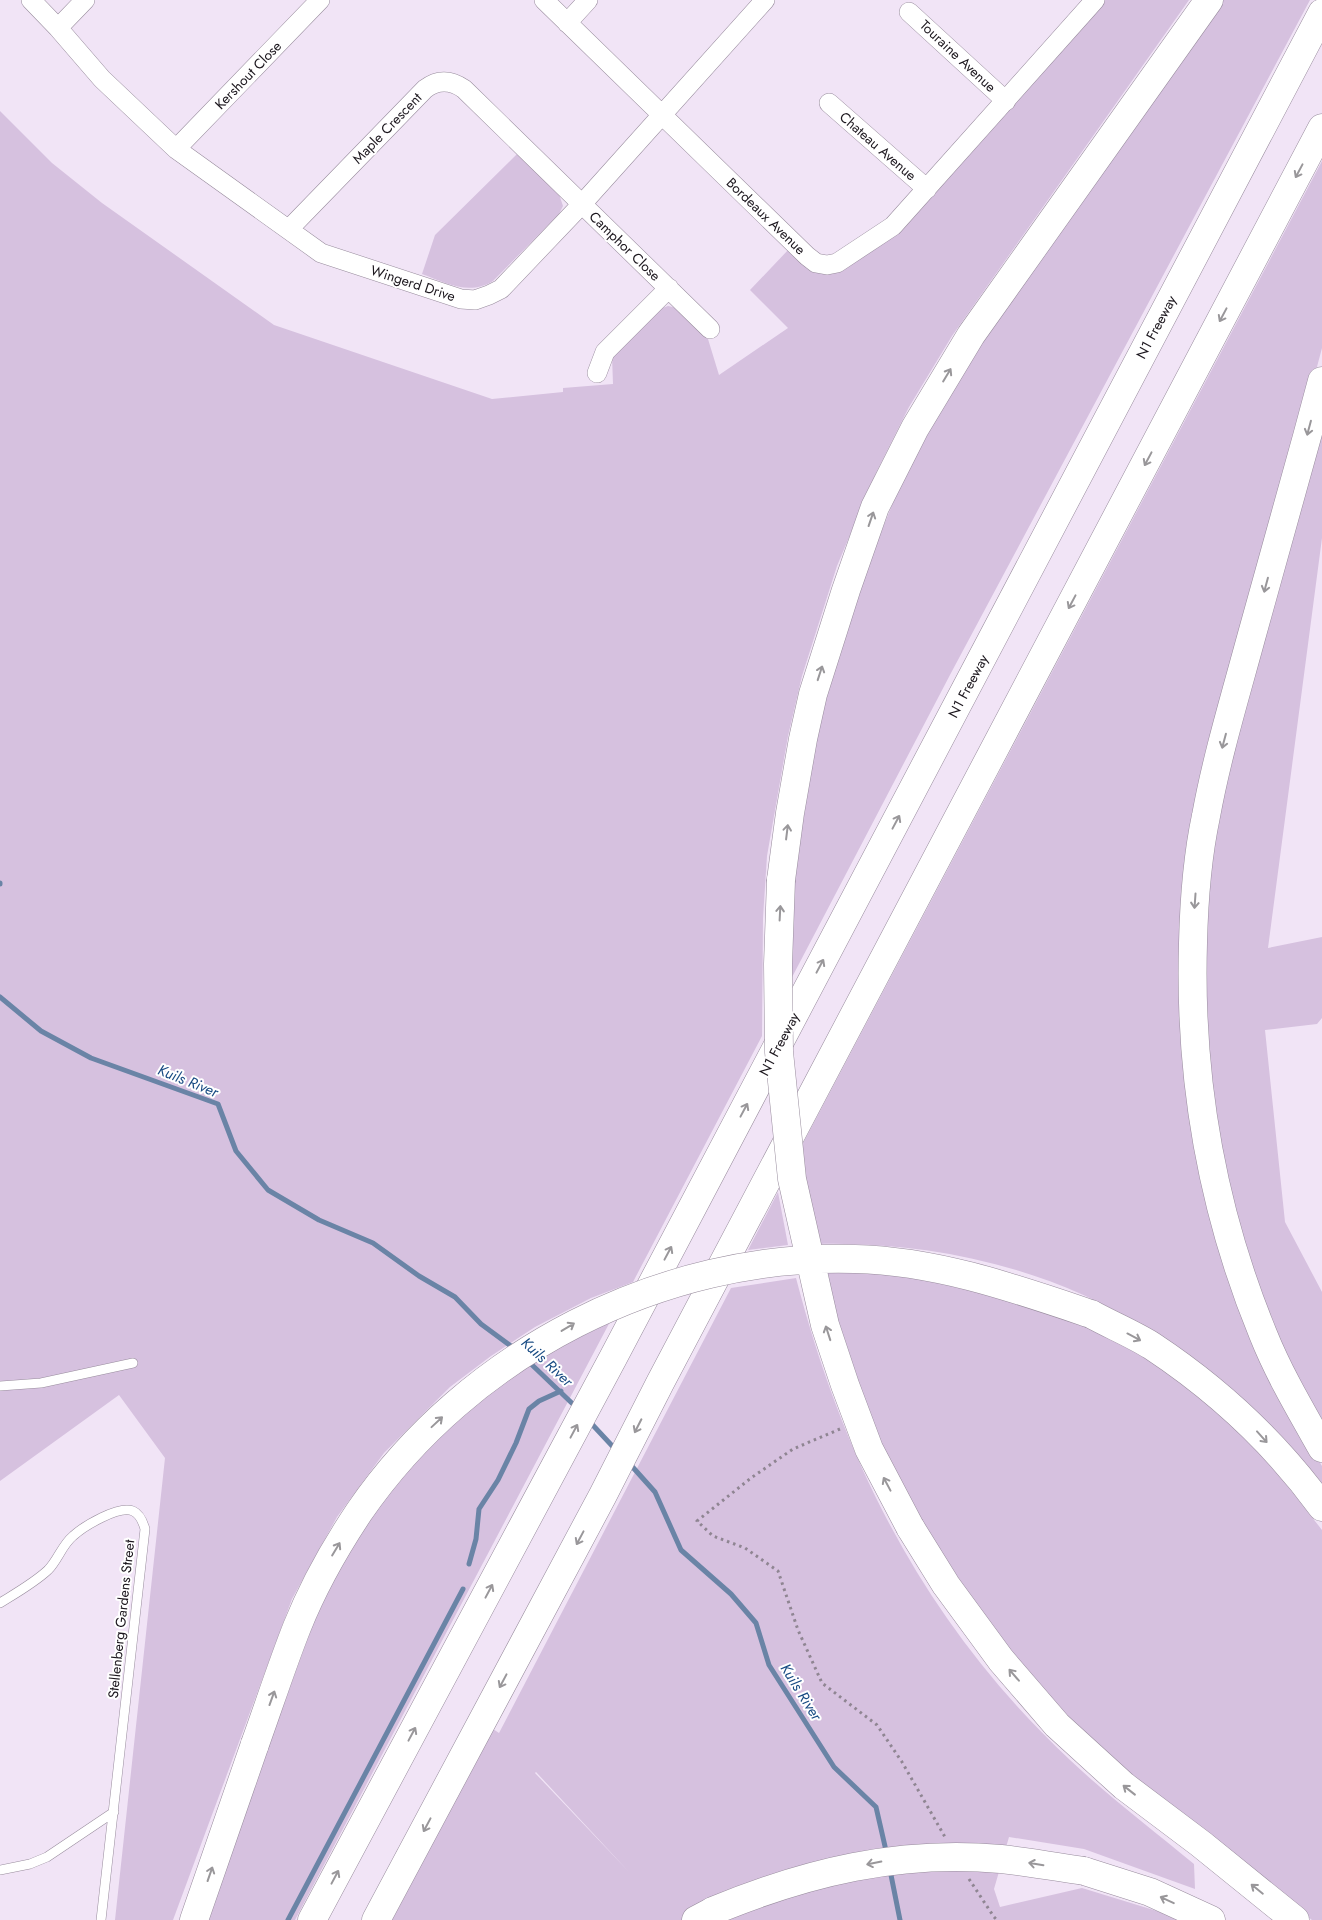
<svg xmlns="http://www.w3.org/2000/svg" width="1322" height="1920" font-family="Jost,sans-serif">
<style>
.green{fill:#d6c1df;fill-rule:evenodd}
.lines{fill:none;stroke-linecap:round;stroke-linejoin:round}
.stream{stroke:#6a84a6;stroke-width:5}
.lane-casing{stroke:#988c9d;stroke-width:10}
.street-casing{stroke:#988c9d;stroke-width:20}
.highway-casing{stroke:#988c9d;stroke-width:29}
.path{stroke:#8f8592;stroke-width:3;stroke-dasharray:2.5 4;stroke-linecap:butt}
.lane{stroke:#fff;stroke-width:9}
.street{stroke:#fff;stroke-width:19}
.highway{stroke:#fff;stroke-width:28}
.highway-bridge-casing{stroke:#988c9d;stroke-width:29;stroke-linecap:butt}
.highway-bridge{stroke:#fff;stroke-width:28}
.oneway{stroke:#99979a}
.labels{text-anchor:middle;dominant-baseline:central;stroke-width:4;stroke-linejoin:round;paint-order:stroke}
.street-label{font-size:14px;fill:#1c171e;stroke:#fff}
.water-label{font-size:15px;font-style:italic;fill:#184b83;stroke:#fff}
</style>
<rect width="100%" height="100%" fill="#f1e4f6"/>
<path class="green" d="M1105,0H1189L952,336L909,407L876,473L837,566L802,676L788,736L767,856L763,918L762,1036L633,1282L591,1298L535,1327L491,1356L450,1387L384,1453L337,1517L292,1599L173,1920H115L165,1458L119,1395L0,1481V111L52,163L102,203L274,325L492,399L563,392V388L613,384L612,356L659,309L668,306L677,308L708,339L719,375L788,328L750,290L789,249L806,266L900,231Z
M1222,0H1310L951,673L789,983L795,856L803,797L834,658L860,584L901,483L933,420L979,343Z
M518,153L559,194L563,206L559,214L493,281C469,296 446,283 422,274L435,235Z
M1322,161V348L1201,801L1191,1097L1314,1453L1322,1466V1487C1282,1451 1242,1415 1201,1379C1185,1364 1163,1339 1145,1328C1049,1267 929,1241 816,1244L800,1149Z
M1322,423V538L1268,948L1322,937V1018L1317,1024L1265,1030L1285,1222L1322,1292V1426L1294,1376L1254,1279L1220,1160L1203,1038L1207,877L1224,784Z
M778,1192L788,1245L748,1250Z
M858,1271L962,1283L1093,1328L1152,1361L1180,1381L1232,1424L1278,1474L1322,1530V1920H1312L1155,1797L1052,1706L917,1524L860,1401L823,1272Z
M796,1278C845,1466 927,1626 1070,1760C1109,1797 1153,1830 1194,1864L1195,1889L1084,1849L1009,1837L994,1889L1000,1907L1082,1888L1170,1915L1180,1920H392L493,1729L499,1733L731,1288ZM536,1772L630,1873L535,1773Z
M612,1318L295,1920H205L319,1608L347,1554L395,1483L465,1410L531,1361Z"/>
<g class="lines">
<path class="stream" d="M0,883V884
M0,997L41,1031L91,1058L218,1104L236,1151L268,1190L319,1220L373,1243L419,1276L455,1297L481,1324L515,1349
M529,1362L577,1408
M589,1421L616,1450
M629,1463L655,1492L681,1550L731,1594L756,1623L769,1665L834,1767L876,1807L887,1855
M469,1564L476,1539L479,1509L498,1480L516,1443L529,1409L539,1401L561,1391
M890,1870L900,1920
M288,1920L463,1589"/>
<defs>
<path id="lane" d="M0,1386L41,1383L133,1363
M0,1603C16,1593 34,1583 48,1570C58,1560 62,1545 73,1536C84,1526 119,1505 133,1511C140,1514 143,1522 145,1529L101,1920
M0,1870L30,1864L47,1857L114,1812"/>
<path id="street" d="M31,0L58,28L102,79L176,149L321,253L461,299L475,300L489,295L501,289L582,204L765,0
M544,0L807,256L816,263L827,265L837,263L893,226L1095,0
M909,12L1006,101
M567,23L588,0
M58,28L85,0
M829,103L927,189
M176,149L320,0
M289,229L425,89C438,79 451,80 464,89L710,329
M597,373L605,352L669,288"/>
<path id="highway" d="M1322,381C1299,467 1275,553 1251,638C1235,697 1217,756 1206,816C1197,858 1194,901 1193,943C1189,1077 1212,1210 1263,1334C1279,1374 1301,1411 1322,1448
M781,880L790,813L803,739L813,694L846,590L875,507L915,428L971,335L1209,0
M1091,1314C1111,1325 1133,1334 1152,1346C1217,1389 1276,1444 1322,1507
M910,1527L946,1585L1001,1660L1057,1725L1124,1786L1201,1844L1295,1920
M1084,1871L1150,1892L1211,1920
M194,1920L255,1744
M312,1920L613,1358L1322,13
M376,1920L603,1495L660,1383L1322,128
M696,1920L713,1911"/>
</defs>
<use href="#lane" class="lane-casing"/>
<use href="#street" class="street-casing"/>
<use href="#highway" class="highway-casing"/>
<path class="path" d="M840,1429L793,1449L751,1478L697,1521L713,1536L745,1548L778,1571L798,1630L822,1683L877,1725L902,1762L945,1837
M969,1879L994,1917L997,1920"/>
<use href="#lane" class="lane"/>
<use href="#street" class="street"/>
<use href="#highway" class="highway"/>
<defs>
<path id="highway-bridge" d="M781,880L778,964L779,1052L792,1179L825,1325L845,1385L869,1449L910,1527
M255,1744C269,1705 282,1665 297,1627C313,1587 335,1548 359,1512C468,1353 662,1253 855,1259C937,1261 1014,1288 1091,1314
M713,1911C807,1872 899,1850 1001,1859C1029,1862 1057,1867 1084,1871"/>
</defs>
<use href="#highway-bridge" class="highway-bridge-casing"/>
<use href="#highway-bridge" class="highway-bridge"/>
</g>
<defs><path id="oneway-shaft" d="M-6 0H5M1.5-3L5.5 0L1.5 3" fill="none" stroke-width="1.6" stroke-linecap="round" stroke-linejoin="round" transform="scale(1.25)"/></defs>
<g class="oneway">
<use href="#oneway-shaft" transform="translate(1299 171) rotate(118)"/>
<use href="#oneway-shaft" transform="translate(1223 315) rotate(118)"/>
<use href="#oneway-shaft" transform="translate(947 375) rotate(-59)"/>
<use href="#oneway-shaft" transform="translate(1309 428) rotate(105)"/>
<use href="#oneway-shaft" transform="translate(1148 459) rotate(118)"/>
<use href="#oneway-shaft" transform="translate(871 519) rotate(-71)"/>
<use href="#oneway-shaft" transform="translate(1266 585) rotate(105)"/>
<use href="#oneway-shaft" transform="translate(1072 602) rotate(118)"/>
<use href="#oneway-shaft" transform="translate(820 673) rotate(-72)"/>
<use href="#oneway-shaft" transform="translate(1224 741) rotate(105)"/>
<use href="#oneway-shaft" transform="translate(896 822) rotate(-62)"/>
<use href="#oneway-shaft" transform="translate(787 832) rotate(-83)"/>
<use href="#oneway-shaft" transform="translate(1195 901) rotate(94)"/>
<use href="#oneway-shaft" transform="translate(780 913) rotate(-87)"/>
<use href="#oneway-shaft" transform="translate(820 966) rotate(-62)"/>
<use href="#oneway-shaft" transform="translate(744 1110) rotate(-62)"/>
<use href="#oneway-shaft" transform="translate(668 1253) rotate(-62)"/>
<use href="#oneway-shaft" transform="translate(568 1327) rotate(-31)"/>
<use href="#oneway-shaft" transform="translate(828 1333) rotate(-108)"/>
<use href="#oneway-shaft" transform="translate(1134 1337) rotate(28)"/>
<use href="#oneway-shaft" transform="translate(437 1422) rotate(-43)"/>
<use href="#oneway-shaft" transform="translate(638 1426) rotate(117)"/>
<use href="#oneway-shaft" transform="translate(574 1431) rotate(-62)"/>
<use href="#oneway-shaft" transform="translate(1262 1437) rotate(48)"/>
<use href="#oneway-shaft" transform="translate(887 1484) rotate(-118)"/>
<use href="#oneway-shaft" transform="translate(580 1538) rotate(118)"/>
<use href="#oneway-shaft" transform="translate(336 1549) rotate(-59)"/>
<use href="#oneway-shaft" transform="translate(489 1591) rotate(-62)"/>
<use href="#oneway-shaft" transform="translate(1014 1675) rotate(-131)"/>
<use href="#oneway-shaft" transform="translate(503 1681) rotate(118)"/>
<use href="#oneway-shaft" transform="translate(272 1698) rotate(-70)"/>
<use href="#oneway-shaft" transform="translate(412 1734) rotate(-62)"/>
<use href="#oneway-shaft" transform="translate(1129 1790) rotate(-142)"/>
<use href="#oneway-shaft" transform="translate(427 1825) rotate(118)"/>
<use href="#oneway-shaft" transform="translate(874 1863) rotate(169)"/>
<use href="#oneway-shaft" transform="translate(1036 1864) rotate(-171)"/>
<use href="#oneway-shaft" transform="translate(210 1874) rotate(-71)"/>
<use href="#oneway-shaft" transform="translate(335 1877) rotate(-62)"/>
<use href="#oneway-shaft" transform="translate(1257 1889) rotate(-141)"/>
<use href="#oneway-shaft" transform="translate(1167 1900) rotate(-155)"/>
</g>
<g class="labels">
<g class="street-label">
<text transform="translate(958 56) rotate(43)">Touraine Avenue</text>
<text transform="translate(248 75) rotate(-46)">Kershout Close</text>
<text transform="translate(387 128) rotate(-46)">Maple Crescent</text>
<text transform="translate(878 146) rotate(41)">Chateau Avenue</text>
<text transform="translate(766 216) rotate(44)">Bordeaux Avenue</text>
<text transform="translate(625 246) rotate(44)">Camphor Close</text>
<text transform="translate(413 283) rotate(18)">Wingerd Drive</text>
<text transform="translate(1156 327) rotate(-62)">N1 Freeway</text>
<text transform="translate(968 686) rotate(-62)">N1 Freeway</text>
<text transform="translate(779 1044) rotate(-62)">N1 Freeway</text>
<text transform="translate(121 1619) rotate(-84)">Stellenberg Gardens Street</text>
</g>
<g class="water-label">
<text transform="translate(188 1081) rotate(22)">Kuils River</text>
<text transform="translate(547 1362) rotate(43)">Kuils River</text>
<text transform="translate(801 1692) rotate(58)">Kuils River</text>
</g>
</g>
</svg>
